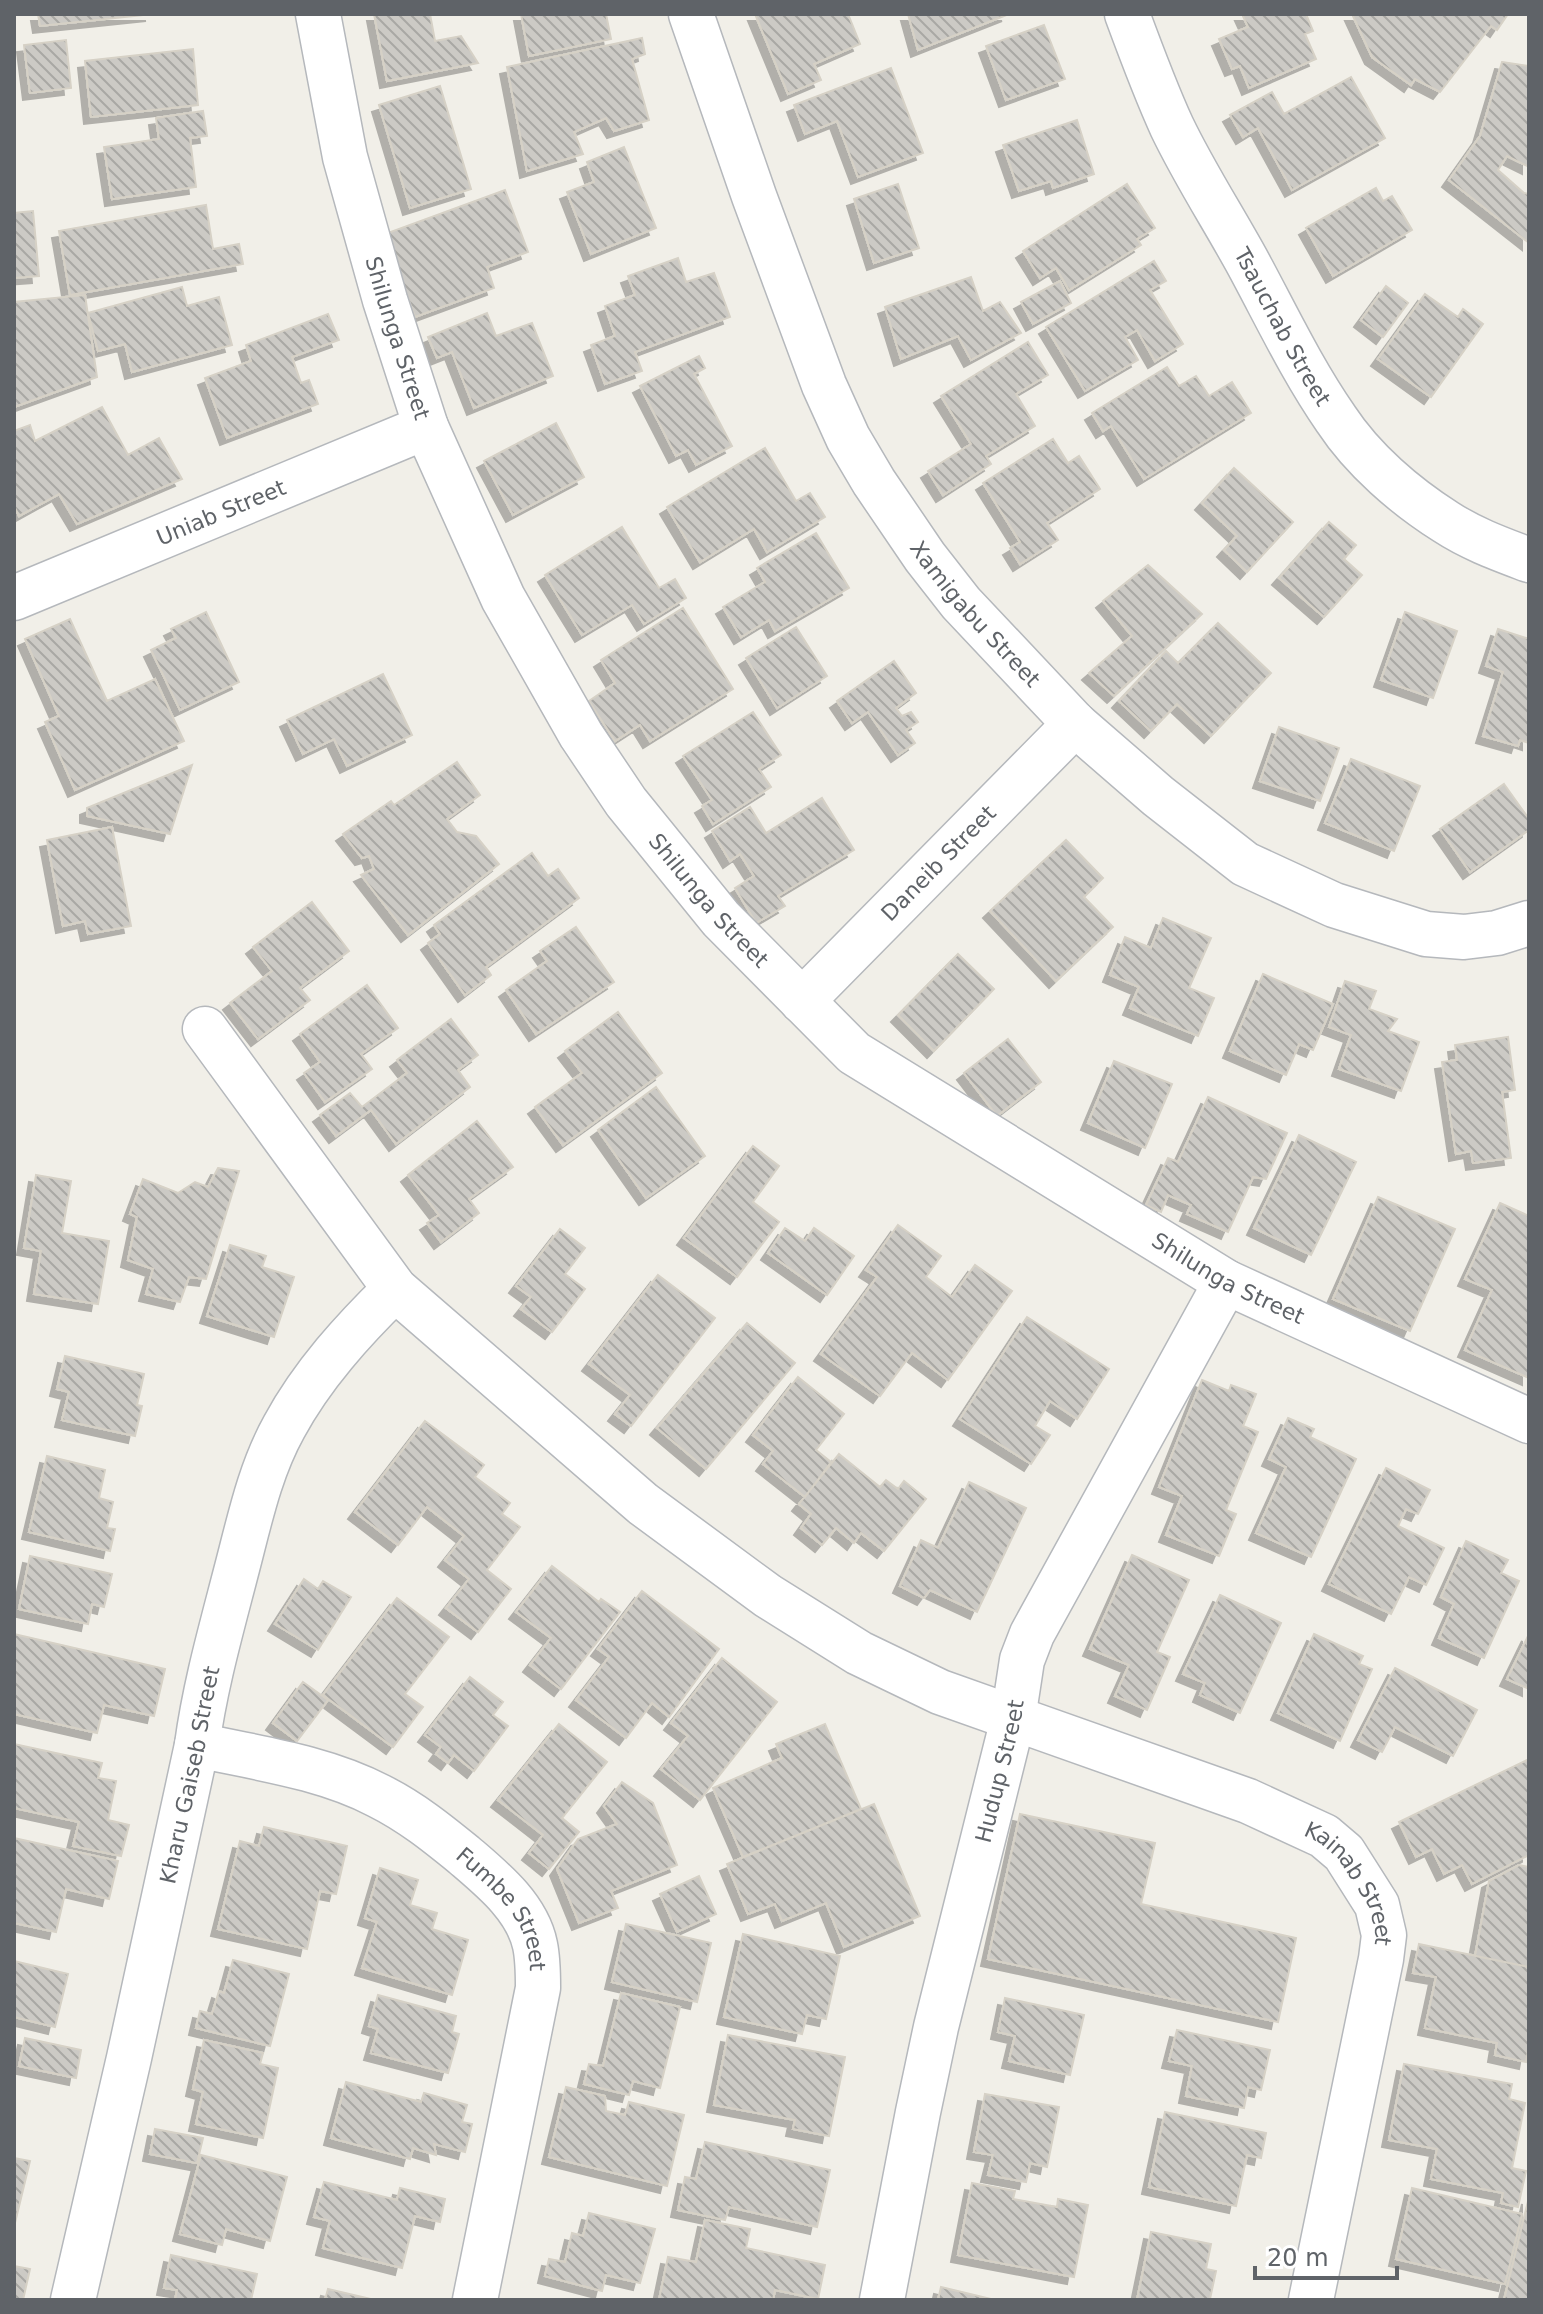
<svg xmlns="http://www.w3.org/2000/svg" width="1543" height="2314" font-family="'DejaVu Sans',sans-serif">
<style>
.building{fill:url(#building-back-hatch);stroke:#d6d1c6;stroke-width:2;filter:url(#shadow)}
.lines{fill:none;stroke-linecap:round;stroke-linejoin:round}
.minor-casing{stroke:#b5b8bc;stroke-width:47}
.minor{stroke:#fff;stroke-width:44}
.labels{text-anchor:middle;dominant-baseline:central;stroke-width:8;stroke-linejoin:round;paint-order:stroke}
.street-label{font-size:22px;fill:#5f6368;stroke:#fff}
</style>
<defs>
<pattern id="building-back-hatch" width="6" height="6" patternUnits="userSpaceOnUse" patternTransform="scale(2)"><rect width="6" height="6" fill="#cccac5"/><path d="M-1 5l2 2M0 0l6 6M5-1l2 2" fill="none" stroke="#a9a8a4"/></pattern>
<filter id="shadow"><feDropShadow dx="-7" dy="7" stdDeviation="0" flood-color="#0004"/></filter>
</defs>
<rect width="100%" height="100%" fill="#f1efe8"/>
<path class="building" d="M38,14H153L40,26Z
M374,14H430L435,41L461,36L478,63L387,81Z
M521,14H606L611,39L529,56Z
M755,14H848L860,44L814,64L821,80L788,94Z
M908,14H1009L918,50Z
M1242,14H1306L1313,31L1305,34L1316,59L1249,88L1240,66L1232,69L1219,39L1248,27Z
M1352,14H1508L1497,30L1491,26L1440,92L1415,79L1411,85L1372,57Z
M1044,25L1065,79L1006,100L986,46Z
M642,38L645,54L632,59L649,120L614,131L606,118L574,132L583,154L527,171L507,67Z
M66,40L71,88L30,93L24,45Z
M193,49L198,105L91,117L85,61Z
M1502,62L1529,66V167L1507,156L1498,170L1524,193L1529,194V243L1449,180L1480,136Z
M891,68L923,153L858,177L837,121L805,134L794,105Z
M1351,77L1385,138L1292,190L1258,128L1243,137L1230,115L1272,92L1284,114Z
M440,86L471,189L410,208L379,105Z
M203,111L207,136L190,138L196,187L112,199L104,147L159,139L156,118Z
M1077,120L1094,174L1053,188L1051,181L1019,191L1003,145Z
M624,147L656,228L591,254L567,192L594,182L587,162Z
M898,184L919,248L874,263L854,199Z
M1127,184L1155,228L1137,239L1141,245L1069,290L1056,268L1040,278L1023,251Z
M1376,188L1383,201L1392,196L1412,230L1333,276L1306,228Z
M505,190L528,252L487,267L494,288L415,317L385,234Z
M206,205L213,249L239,244L243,264L70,295L59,231Z
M33,211L39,276L14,278V213Z
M678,258L686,282L714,273L730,317L635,352L642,371L605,384L591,345L615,336L605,306L635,295L628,276Z
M1154,261L1166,281L1150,290L1183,344L1155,361L1137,330L1125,337L1138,360L1085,391L1046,327Z
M971,277L983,311L1000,302L1021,333L971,360L958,336L901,359L885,307Z
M1060,281L1071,303L1033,324L1021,302Z
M1386,286L1408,303L1383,337L1361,320Z
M182,287L187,306L219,297L232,345L132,372L125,344L98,351L88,313Z
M1425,294L1458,317L1463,309L1483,324L1431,397L1378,359Z
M85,295L97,377L14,407V302Z
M487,313L496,336L532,323L553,376L474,408L452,352L437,358L428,337Z
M328,314L339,340L292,357L301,383L309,380L318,404L227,438L205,378L251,361L246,345Z
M1028,342L1048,375L1016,394L1035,426L986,456L991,464L943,495L928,471L971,444L941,396Z
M699,356L705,368L694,374L732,446L696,465L688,450L676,456L640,386Z
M1167,367L1179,386L1196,376L1209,396L1232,382L1251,413L1144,479L1111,426L1103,431L1092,413Z
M102,407L128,455L159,438L182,479L77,524L59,494L19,516L14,506V431L30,425L35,441Z
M556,423L584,477L513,515L484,461Z
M1053,439L1068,463L1079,456L1100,489L1047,523L1058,540L1020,564L1010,548L1020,542L983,483Z
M765,448L796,501L810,493L825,517L767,552L754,529L700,562L667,507Z
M1234,468L1293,522L1247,572L1224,550L1237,536L1202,503Z
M1329,522L1356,545L1344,559L1362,575L1324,617L1279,578Z
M622,527L659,588L675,579L686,598L644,624L632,605L582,635L545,575Z
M816,533L849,588L775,631L769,620L741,637L723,607L765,582L757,568Z
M1148,565L1202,614L1114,696L1089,673L1132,636L1103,601Z
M683,608L733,689L650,741L640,725L615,741L589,701L615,683L601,660Z
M206,612L239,682L180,710L151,650L176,638L171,629Z
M1405,612L1457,631L1433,698L1381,680Z
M70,619L107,701L155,679L184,741L75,790L45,722L59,716L25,639Z
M1218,623L1271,673L1211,736L1177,704L1151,731L1119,701L1166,651L1178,663Z
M796,627L827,676L777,708L746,658Z
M1498,629L1529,639V743L1520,740L1518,746L1483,736L1503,672L1486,666Z
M894,661L916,693L896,708L902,716L911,712L918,722L906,730L915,743L898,755L868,712L852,723L837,701Z
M383,674L412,735L347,766L334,739L303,754L287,720Z
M753,712L781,755L759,769L771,787L713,824L702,806L712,800L683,756Z
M1279,727L1339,748L1320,801L1260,781Z
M1351,759L1420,786L1394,851L1325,823Z
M457,762L480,795L447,819L457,832L476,836L499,864L408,935L361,875L374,869L369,856L362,858L343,834L391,801L394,805Z
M192,765L170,834L87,816V808Z
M1504,784L1529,819V830L1470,872L1440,829Z
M822,798L854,850L778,896L785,906L756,923L735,888L754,876L740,854L730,861L712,831L750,807L766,833Z
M112,827L131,926L88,934L85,921L63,926L47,840Z
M1066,840L1103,878L1084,897L1113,927L1056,981L990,911Z
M532,853L548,876L558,869L579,898L486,967L491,975L465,995L428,943L440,934L434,925Z
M312,902L349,951L300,988L310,1000L258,1039L230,1003L272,971L253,947Z
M1163,918L1211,938L1189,988L1214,998L1198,1036L1130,1008L1139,987L1110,975L1125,937L1151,948Z
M576,927L614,982L536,1034L506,990L547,961L540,951Z
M958,954L994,989L934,1051L898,1015Z
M1263,974L1333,1004L1313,1050L1299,1044L1286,1075L1230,1051Z
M1345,981L1376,991L1369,1009L1397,1019L1388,1031L1419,1042L1401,1091L1339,1069L1351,1035L1329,1027Z
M367,985L398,1028L361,1054L372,1069L325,1102L304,1073L320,1062L300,1034Z
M618,1012L662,1073L563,1145L535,1107L582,1073L565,1051Z
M451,1019L478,1055L458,1070L470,1087L396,1144L371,1110L336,1136L320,1115L350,1093L362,1107L407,1073L397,1060Z
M1508,1037L1515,1090L1502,1092L1511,1158L1473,1163L1471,1151L1456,1154L1442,1062L1457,1060L1455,1045Z
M1008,1039L1041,1082L997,1116L964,1073Z
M1114,1061L1172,1084L1145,1148L1088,1123Z
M656,1087L705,1156L646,1198L598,1130Z
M1208,1097L1287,1133L1266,1179L1253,1177L1228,1232L1187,1214L1191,1205L1168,1195L1161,1212L1146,1205L1168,1158L1178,1162Z
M477,1121L513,1167L469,1199L479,1213L441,1242L427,1223L439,1215L408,1175Z
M1299,1135L1356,1162L1311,1255L1254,1228Z
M753,1146L779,1166L753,1202L779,1222L737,1277L684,1238Z
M218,1168L239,1171L206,1279L189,1277L180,1302L146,1294L153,1269L128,1260L137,1217L130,1214L143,1179L178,1193L195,1182L208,1187Z
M36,1175L71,1181L62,1233L109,1241L98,1304L34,1294L41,1251L24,1248Z
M1378,1197L1455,1229L1410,1331L1333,1299Z
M1500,1203L1529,1216V1378L1465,1350L1492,1290L1465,1279Z
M898,1225L941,1256L926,1277L952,1297L975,1265L1012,1291L948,1380L912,1353L880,1396L821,1354L877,1277L866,1270Z
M785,1228L805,1241L814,1228L854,1256L827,1295L768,1253Z
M560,1229L585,1248L565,1274L585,1289L552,1332L521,1309L531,1297L516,1286Z
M230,1245L266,1256L262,1267L294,1277L274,1337L207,1316Z
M658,1275L715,1318L631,1426L615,1414L630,1395L589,1364Z
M1027,1317L1109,1369L1077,1419L1050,1401L1035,1426L1050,1435L1031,1464L960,1419Z
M747,1323L795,1363L706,1469L657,1428Z
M65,1356L144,1374L137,1405L142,1406L135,1436L62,1420L69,1392L57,1389Z
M798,1377L844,1414L816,1450L831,1462L805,1497L763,1464L773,1451L753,1435Z
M1202,1380L1229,1391L1231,1385L1256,1394L1243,1426L1258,1432L1226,1510L1236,1514L1219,1556L1166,1535L1182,1496L1159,1487Z
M1288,1418L1314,1429L1310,1437L1356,1459L1311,1557L1256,1533L1286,1467L1269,1459Z
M425,1421L484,1465L475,1477L510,1503L502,1514L520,1527L487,1570L511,1589L478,1632L446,1608L469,1579L445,1560L464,1536L427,1507L398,1545L355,1512Z
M839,1454L880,1487L886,1480L898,1489L904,1481L926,1499L884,1551L861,1533L854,1543L836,1528L822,1545L801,1528L811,1514L799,1504Z
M47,1456L105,1470L99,1498L113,1502L107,1528L115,1529L110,1551L29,1532Z
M1386,1468L1430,1490L1418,1514L1406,1509L1398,1526L1444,1548L1426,1585L1409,1577L1391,1614L1329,1584Z
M969,1482L1026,1508L977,1612L930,1590L924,1598L900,1586L921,1540L938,1548Z
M1466,1541L1508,1560L1501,1573L1519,1581L1484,1658L1439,1638L1454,1604L1441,1597Z
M1132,1555L1189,1580L1157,1652L1170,1657L1147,1710L1115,1696L1129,1665L1090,1649Z
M30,1556L112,1574L104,1607L92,1604L88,1624L19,1609Z
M552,1566L599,1602L601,1599L620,1612L561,1689L530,1665L551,1638L516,1612Z
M304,1579L318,1589L323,1581L351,1597L318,1650L275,1624Z
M642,1591L719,1649L669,1717L652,1703L626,1738L576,1700L609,1657L598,1649Z
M1220,1595L1281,1623L1240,1713L1200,1695L1205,1683L1183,1674Z
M397,1598L449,1637L405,1694L423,1707L393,1747L323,1695Z
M14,1634L165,1669L154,1716L104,1705L97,1733L14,1714Z
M1314,1634L1363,1656L1359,1664L1372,1669L1340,1741L1278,1713Z
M1529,1634V1689L1507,1679Z
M722,1658L777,1702L700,1800L661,1769L688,1736L671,1723Z
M1395,1668L1477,1710L1453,1756L1395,1727L1382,1752L1358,1740Z
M470,1677L503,1702L493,1715L508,1726L474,1771L454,1755L448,1763L436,1754L441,1747L425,1735Z
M303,1682L328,1700L297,1741L273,1723Z
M559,1724L607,1762L562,1818L579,1832L549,1869L529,1853L543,1835L498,1800Z
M825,1724L861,1809L743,1857L713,1788L782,1758L776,1744Z
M14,1744L102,1763L98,1778L116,1781L108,1820L129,1825L121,1856L73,1846L79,1822L14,1808Z
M1529,1759V1855L1472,1884L1462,1865L1444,1874L1432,1849L1416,1857L1399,1822Z
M622,1782L653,1803L677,1865L611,1891L618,1908L579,1923L557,1869L578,1839L617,1824L604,1806Z
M874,1804L920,1916L844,1947L826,1903L782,1921L775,1904L748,1914L727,1864Z
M1020,1814L1155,1843L1141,1904L1296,1938L1278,2022L988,1959Z
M264,1827L347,1846L336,1894L320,1891L307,1949L218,1929L240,1841L259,1846Z
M14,1838L118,1861L109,1899L66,1889L56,1932L14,1923Z
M1519,1865L1529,1867V1967L1475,1956L1489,1881Z
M380,1868L418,1880L410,1905L437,1913L432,1929L468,1940L452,1995L362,1968L377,1922L365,1918Z
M699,1876L716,1914L677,1932L660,1894Z
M626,1924L711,1943L697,2002L612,1982Z
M743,1934L840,1956L826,2019L807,2015L802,2034L724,2017Z
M1419,1944L1529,1967V2046L1526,2062L1495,2055L1497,2043L1425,2028L1436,1977L1413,1973Z
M233,1960L289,1974L270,2046L196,2028L200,2011L212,2014L219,1991L224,1993Z
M14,1961L68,1974L55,2027L14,2017Z
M621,1993L680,2007L660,2088L633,2081L629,2095L584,2084L589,2064L603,2066Z
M378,1995L456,2016L452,2032L459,2034L448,2073L371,2053L378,2029L369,2026Z
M1005,1998L1084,2015L1070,2075L1009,2061L1015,2036L998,2032Z
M1177,2030L1270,2050L1261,2090L1248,2087L1244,2108L1186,2096L1192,2066L1169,2061Z
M728,2035L845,2057L829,2136L793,2129L795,2120L714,2105Z
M25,2038L81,2050L76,2078L19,2066Z
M204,2040L263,2053L260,2064L278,2068L263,2138L196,2124L203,2092L193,2089Z
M1404,2064L1512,2084L1509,2099L1525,2103L1512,2168L1526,2171L1518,2207L1501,2203L1503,2193L1431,2179L1437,2149L1389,2140Z
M346,2082L421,2102L424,2093L467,2105L462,2122L472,2124L465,2152L434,2144L436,2155L413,2148L410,2159L331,2138Z
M566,2087L605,2096L606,2111L625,2115L629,2102L684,2115L667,2186L549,2157Z
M985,2094L1059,2107L1047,2167L1030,2163L1026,2182L988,2175L993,2155L974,2152Z
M1165,2112L1266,2133L1261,2158L1247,2155L1236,2206L1149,2187Z
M155,2129L203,2138L197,2163L150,2154Z
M705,2142L830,2170L817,2227L729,2207L725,2220L678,2210L685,2177L696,2179Z
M201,2155L287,2177L270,2241L226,2229L222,2245L180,2234Z
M14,2158L30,2161L14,2227Z
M324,2182L397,2200L400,2188L445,2199L440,2222L415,2216L402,2268L323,2248L330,2221L314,2217Z
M972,2183L1015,2191L1013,2199L1057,2207L1058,2199L1088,2205L1074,2277L958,2255Z
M1412,2188L1522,2214L1505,2284L1396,2259Z
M1529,2197V2300H1504Z
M589,2213L655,2229L640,2283L606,2275L602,2291L545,2276L549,2259L565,2262L572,2233L583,2236Z
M705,2220L750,2229L746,2248L825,2265L818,2299L775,2290L773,2300H659L668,2257L696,2262Z
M1151,2232L1211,2244L1206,2269L1216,2271L1210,2299L1216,2300H1137Z
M171,2255L257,2274L251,2300H175L177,2290L164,2288Z
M14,2266L30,2269L23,2300H14Z
M941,2287L995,2300H938Z
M328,2289L375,2300H325Z"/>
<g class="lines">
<defs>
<g id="minor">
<path id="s1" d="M318,14L345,157L385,300L426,427L503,598L581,735L626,802L721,919L854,1053L1226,1282L1529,1421"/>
<path id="s2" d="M691,14L754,196L824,385L848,438L874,482L925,557L961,603L1075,724L1158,796L1245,864L1334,905L1426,934L1464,937L1497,933L1529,923"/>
<path id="s3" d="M1127,14C1141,52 1155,90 1172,127C1195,175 1224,219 1249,265C1277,317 1302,370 1336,419C1363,460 1405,496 1446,522C1472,539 1500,549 1529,560"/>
<path id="s4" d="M14,598L426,427"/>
<path id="s5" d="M802,1001L1075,724"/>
<path id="s6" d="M205,1029L395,1289L643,1504L768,1596L859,1653L940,1692L1248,1801L1324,1836L1344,1853L1377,1905L1384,1935L1381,1959L1311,2300"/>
<path id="s7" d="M197,1745C257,1758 324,1767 379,1796C411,1812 437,1833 464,1855C492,1879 527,1907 535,1945C538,1959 538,1974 538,1988L475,2300"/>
<path id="s8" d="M73,2300L129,2058L197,1745C205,1686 221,1630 236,1572C249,1523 259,1472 284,1427C312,1375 353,1330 395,1289"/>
<path id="s9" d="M882,2300L918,2112L936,2027L1013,1719L1022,1660L1032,1634L1226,1282"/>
</g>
</defs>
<use href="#minor" class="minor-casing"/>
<use href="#minor" class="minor"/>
</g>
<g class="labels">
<g class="street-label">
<text stroke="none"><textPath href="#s3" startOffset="350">Tsauchab Street</textPath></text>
<text stroke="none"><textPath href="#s1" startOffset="334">Shilunga Street</textPath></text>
<text stroke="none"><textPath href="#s4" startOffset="224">Uniab Street</textPath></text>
<text stroke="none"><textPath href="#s2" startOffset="670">Xamigabu Street</textPath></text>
<text stroke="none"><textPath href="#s5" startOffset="194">Daneib Street</textPath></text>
<text stroke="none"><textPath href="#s1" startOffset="982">Shilunga Street</textPath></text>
<text stroke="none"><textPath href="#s1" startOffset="1630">Shilunga Street</textPath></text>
<text stroke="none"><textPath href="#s9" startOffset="542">Hudup Street</textPath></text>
<text stroke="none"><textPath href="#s8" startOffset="538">Kharu Gaiseb Street</textPath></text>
<text stroke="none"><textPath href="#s6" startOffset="1468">Kainab Street</textPath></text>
<text stroke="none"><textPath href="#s7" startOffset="362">Fumbe Street</textPath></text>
</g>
</g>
<rect width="1543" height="2314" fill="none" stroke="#5f6368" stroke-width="32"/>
<path d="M1255 2266v12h142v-12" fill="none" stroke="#5f6368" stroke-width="4"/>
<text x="1267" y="2266" font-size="24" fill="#5f6368" stroke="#ffffff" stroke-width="6" paint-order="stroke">20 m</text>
</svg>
